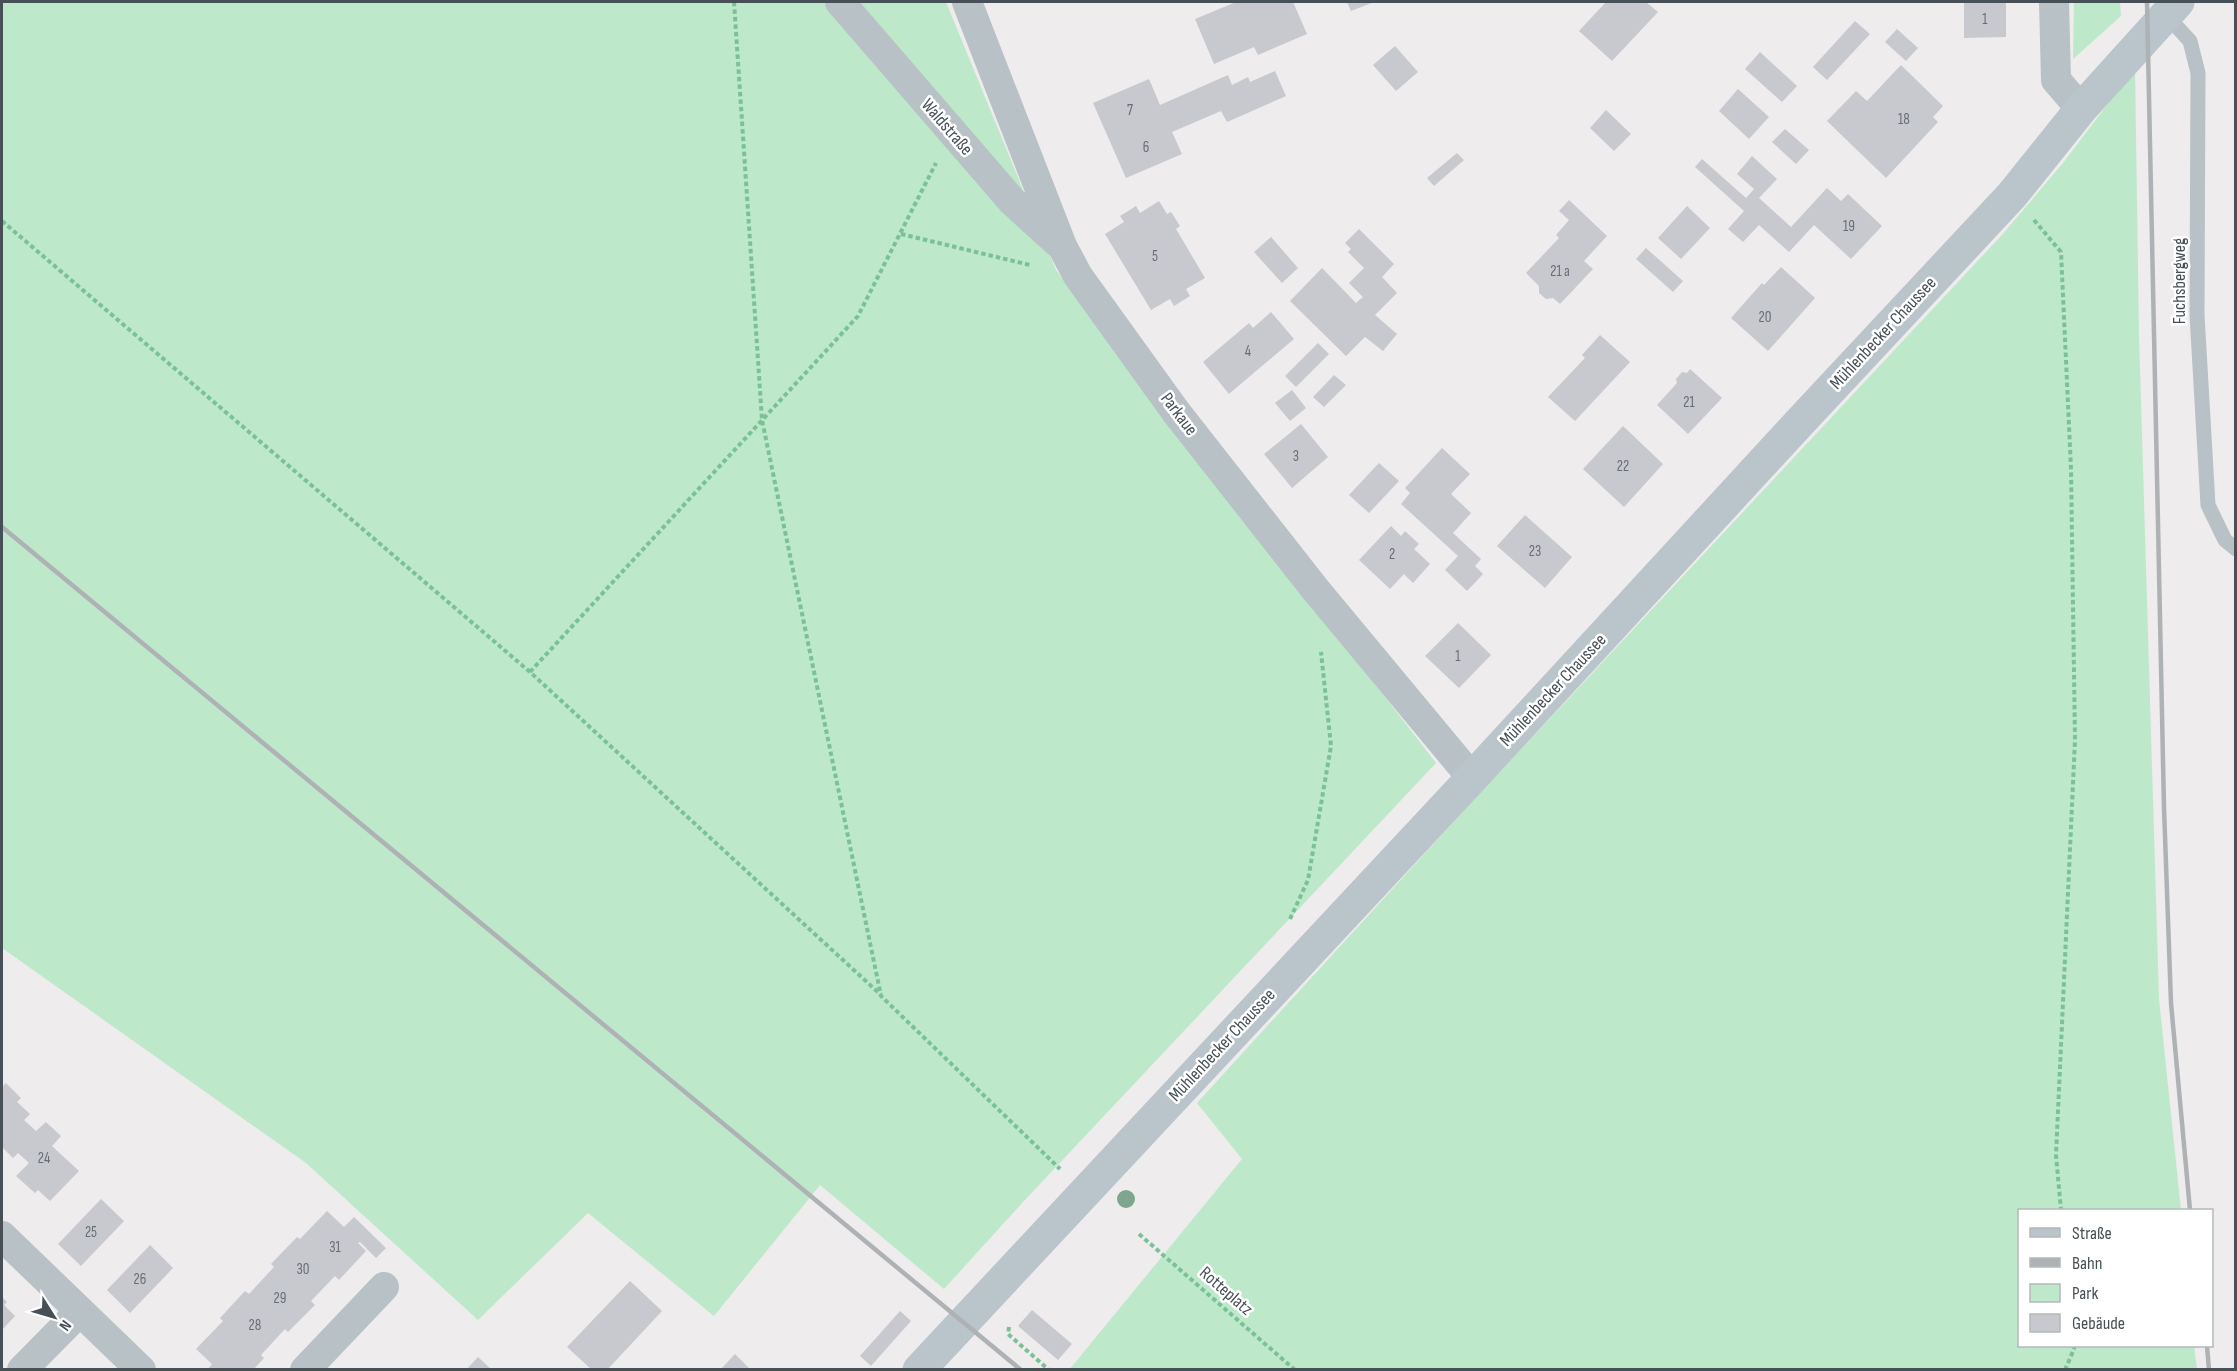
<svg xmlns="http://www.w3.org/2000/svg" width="2237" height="1371" font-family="'Sofia Sans Condensed',sans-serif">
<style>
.green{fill:#bee8ca}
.building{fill:#c7c9ce}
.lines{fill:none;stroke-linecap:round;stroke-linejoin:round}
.path{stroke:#7bc198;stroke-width:4;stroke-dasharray:4.5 3;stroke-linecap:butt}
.lane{stroke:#b8c1c6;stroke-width:15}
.street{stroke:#b8c1c6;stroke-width:30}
.secondary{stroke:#b9c4cb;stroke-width:33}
.rail{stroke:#afb2b5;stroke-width:4.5}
.tree{fill:#7da68d}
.labels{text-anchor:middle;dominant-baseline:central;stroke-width:5;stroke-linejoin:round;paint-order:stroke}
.number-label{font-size:15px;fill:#666e74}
.street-label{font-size:18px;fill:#465056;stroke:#fff}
</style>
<rect width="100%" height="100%" fill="#eeecec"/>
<path class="green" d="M2,2H946L1056,270L1436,763L1023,1202L944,1289L820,1185L714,1316L588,1213L478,1320L306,1163L2,948Z
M2074,2H2120L2121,16L2073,59Z
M2135,68L2139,335L2159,999L2181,1210H2020V1346H2194L2197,1369L1069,1370L1242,1159L1197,1103L1470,804L2001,236L2063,163Z"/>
<path class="building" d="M1236,2H1293L1307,34L1258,55L1254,47L1214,64L1195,19Z
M1347,2H1374L1351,11Z
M1606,2H1646L1658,12L1612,61L1579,31Z
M1964,2H2006V37L1964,38Z
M1855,21L1870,34L1827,80L1813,67Z
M1897,29L1918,48L1906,61L1885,42Z
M1395,46L1418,72L1396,91L1373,65Z
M1760,52L1797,86L1782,102L1745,69Z
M1901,65L1943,106L1933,117L1938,122L1886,178L1827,121L1856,91L1867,101Z
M1275,71L1286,96L1227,122L1221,111L1172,132L1182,154L1126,178L1093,103L1149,79L1160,105L1228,75L1232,85L1248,77L1250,82Z
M1738,89L1769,117L1749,139L1719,111Z
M1606,110L1631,134L1614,151L1590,128Z
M1785,129L1809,150L1796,164L1772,142Z
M1457,153L1464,160L1434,186L1427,178Z
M1752,156L1777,179L1759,198L1791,227L1827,188L1841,201L1848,194L1882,226L1851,259L1814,225L1789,252L1759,225L1743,242L1728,229L1744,211L1695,167L1702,159L1746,198L1754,189L1737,174Z
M1569,200L1607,236L1584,261L1593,269L1560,304L1553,298L1546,299L1539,293V286L1526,273L1559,238L1556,235L1569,220L1559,211Z
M1159,201L1167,214L1171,212L1180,226L1176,229L1205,278L1186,289L1190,296L1174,306L1170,299L1151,310L1105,234L1124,222L1120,216L1136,206L1140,213Z
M1687,206L1710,228L1681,259L1658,238Z
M1359,229L1394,264L1382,277L1397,293L1375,315L1397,334L1383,351L1365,337L1346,356L1290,301L1322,268L1356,303L1363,297L1349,283L1364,268L1348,252L1351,249L1345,243Z
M1271,237L1298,268L1282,283L1254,252Z
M1646,248L1683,281L1673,292L1636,259Z
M1781,267L1815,298L1768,351L1731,318L1762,283L1764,285Z
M1271,312L1294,339L1229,394L1203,362L1249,323L1253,328Z
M1600,335L1630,362L1575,421L1548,397L1585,358L1582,355Z
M1318,343L1329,354L1296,387L1285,376Z
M1690,369L1722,398L1688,434L1657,405L1677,383L1676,379L1682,372L1687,373Z
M1334,375L1346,385L1324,407L1313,397Z
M1292,390L1306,408L1290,421L1275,403Z
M1301,424L1328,457L1292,488L1264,454Z
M1623,426L1663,464L1624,507L1583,469Z
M1442,448L1470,474L1451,494L1471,513L1453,533L1481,559L1475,566L1483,574L1467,591L1445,570L1458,556L1401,504L1410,493L1405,488Z
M1379,463L1399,481L1369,513L1349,495Z
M1525,515L1572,557L1545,588L1497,546Z
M1391,526L1401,536L1405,531L1419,544L1414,549L1430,564L1413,583L1404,574L1390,589L1359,560Z
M1458,623L1491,655L1459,688L1425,656Z
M6,1083L21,1098L17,1102L30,1114L24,1120L36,1131L46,1122L61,1136L52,1146L79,1171L50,1201L38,1190L35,1193L16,1176L29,1163L18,1153L13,1158L2,1147V1087Z
M101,1199L124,1221L81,1266L58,1244Z
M327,1211L344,1227L354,1217L386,1248L376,1258L360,1242L358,1243L366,1251L339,1280L335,1276L311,1301L315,1305L288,1332L285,1329L261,1355L264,1358L253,1370H207L212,1364L196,1349L223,1321L220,1318L245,1291L249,1294L274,1267L271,1264L297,1237L300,1239Z
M150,1245L173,1268L130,1313L107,1290Z
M630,1281L662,1311L607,1370H592L567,1347Z
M2,1297L7,1302L4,1305L15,1316L2,1330Z
M1032,1310L1072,1344L1058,1360L1018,1326Z
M900,1311L911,1321L871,1366L860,1356Z
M735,1354L751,1370H720Z
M478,1357L492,1370H466Z"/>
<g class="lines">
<path class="path" d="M734,2L762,420L881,996L1060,1169
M2034,220L2061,252L2071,469L2075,740L2056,1155L2061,1210
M2,221L530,672L881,995
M901,234L1030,265
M530,672L858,316L936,163
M1290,919L1308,880L1331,746L1321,652
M1139,1234L1295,1370
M1009,1327L1008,1334L1049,1370
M2065,1370L2074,1349V1346"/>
<path class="lane" d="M2166,15L2190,41L2198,73L2197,315L2208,505L2225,540L2236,549"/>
<path class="street" d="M840,2L1012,201L1057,242
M967,2L1062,246L1078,276L1176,412L1315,589L1472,778
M2054,2L2056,80L2081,109
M2,1236L141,1370
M22,1370L80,1311
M305,1370L384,1287"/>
<path class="secondary" d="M919,1370L1472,778L1800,422L2012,195L2081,109L2178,2"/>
<path class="rail" d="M2147,2L2164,808L2171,1003L2190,1210
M2,527L1021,1370
M2207,1346L2209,1370"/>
</g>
<circle class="tree" cx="1126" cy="1199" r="9"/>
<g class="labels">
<g class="number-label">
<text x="1985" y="19">1</text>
<text x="1130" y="110">7</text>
<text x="1904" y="119">18</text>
<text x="1146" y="147">6</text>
<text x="1849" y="226">19</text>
<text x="1155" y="256">5</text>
<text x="1560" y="271">21 a</text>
<text x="1765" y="317">20</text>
<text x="1248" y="351">4</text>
<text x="1689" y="402">21</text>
<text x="1296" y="456">3</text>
<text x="1623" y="466">22</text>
<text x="1535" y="551">23</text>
<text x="1392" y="554">2</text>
<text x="1458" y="656">1</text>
<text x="44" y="1158">24</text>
<text x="91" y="1232">25</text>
<text x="335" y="1247">31</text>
<text x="303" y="1269">30</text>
<text x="140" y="1279">26</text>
<text x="280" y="1298">29</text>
<text x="255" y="1325">28</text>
</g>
<g class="street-label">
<text transform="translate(947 127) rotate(49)">Waldstraße</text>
<text transform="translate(2179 281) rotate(-90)">Fuchsbergweg</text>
<text transform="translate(1883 333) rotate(-47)">Mühlenbecker Chaussee</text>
<text transform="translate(1179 414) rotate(53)">Parkaue</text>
<text transform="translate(1553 690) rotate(-47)">Mühlenbecker Chaussee</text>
<text transform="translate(1222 1045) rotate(-47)">Mühlenbecker Chaussee</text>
<text transform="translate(1226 1291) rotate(41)">Rotteplatz</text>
</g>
</g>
<rect width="2237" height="1371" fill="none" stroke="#465056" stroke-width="6"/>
<rect x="2018" y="1209" width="195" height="138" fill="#ffffff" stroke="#b5b9bb" stroke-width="1.5"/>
<rect x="2030" y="1228" width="30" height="9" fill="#b9c4cb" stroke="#b5b9bb" stroke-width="1.5"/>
<text x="2072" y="1239" font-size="18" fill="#465056">Straße</text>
<rect x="2030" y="1258" width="30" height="9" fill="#afb2b5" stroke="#b5b9bb" stroke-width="1.5"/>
<text x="2072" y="1269" font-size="18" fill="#465056">Bahn</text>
<rect x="2030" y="1284" width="30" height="18" fill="#bee8ca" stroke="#b5b9bb" stroke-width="1.5"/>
<text x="2072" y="1299" font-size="18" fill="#465056">Park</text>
<rect x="2030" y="1314" width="30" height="18" fill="#c7c9ce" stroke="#b5b9bb" stroke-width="1.5"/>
<text x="2072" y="1329" font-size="18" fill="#465056">Gebäude</text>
<g transform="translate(54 1317) rotate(127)" stroke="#ffffff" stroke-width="4.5" paint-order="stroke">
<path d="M0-4.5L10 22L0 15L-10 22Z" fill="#465056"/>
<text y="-9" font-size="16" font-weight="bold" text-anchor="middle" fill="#465056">N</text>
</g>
</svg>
